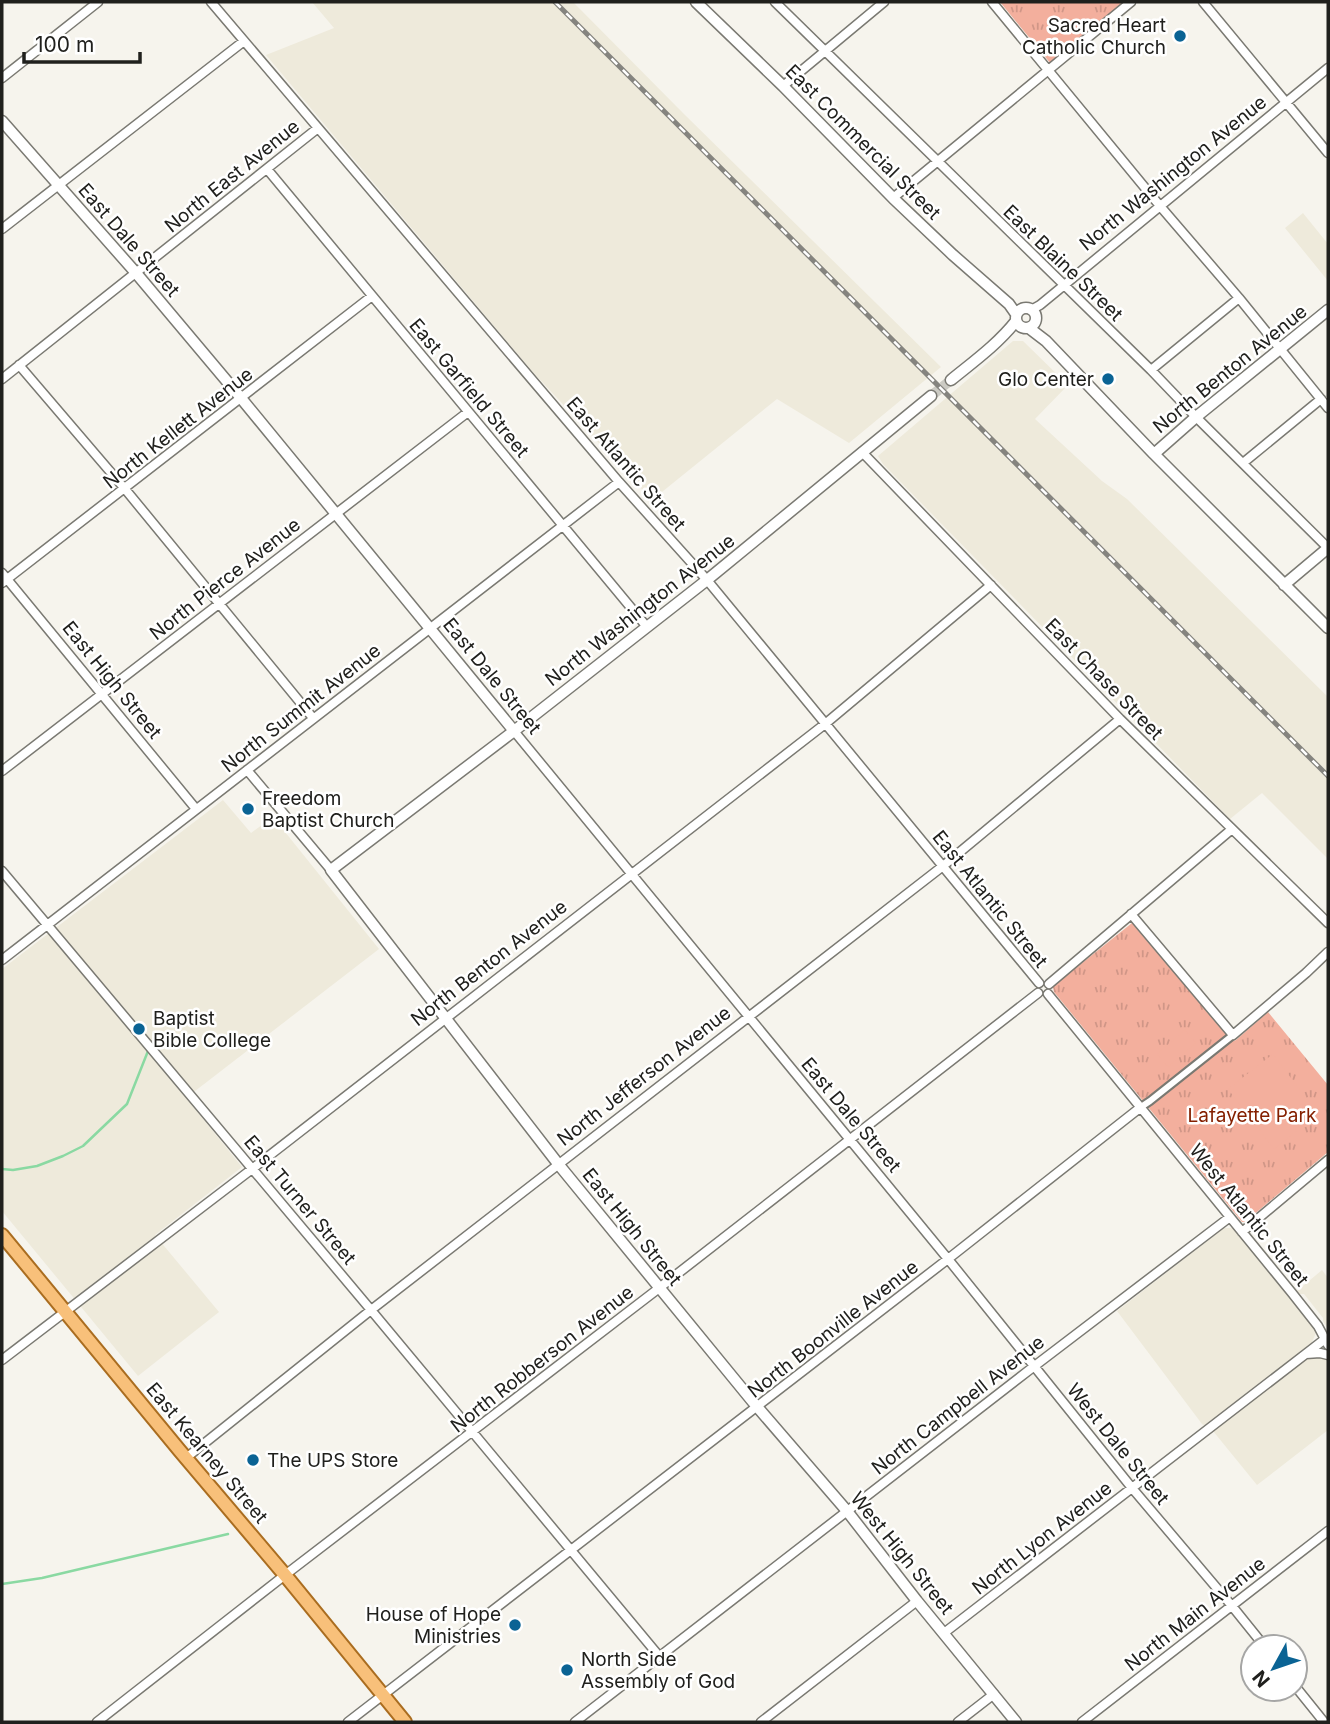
<svg xmlns="http://www.w3.org/2000/svg" width="1330" height="1724" font-family="Inter,sans-serif">
<style>
.built{fill:#eeeadb}
.grass{fill:url(#grass-tufts)}
.pitch{fill:#f3af9d}
.lines{fill:none;stroke-linecap:round;stroke-linejoin:round}
.stream{stroke:#8ad9a2;stroke-width:2.5}
.tertiary-tunnel{stroke:#cbcac3;stroke-width:10;stroke-dasharray:10 5;stroke-linecap:butt}
.pedestrian-casing{stroke:#7a7972;stroke-width:10}
.minor-casing{stroke:#7a7972;stroke-width:11}
.tertiary-casing{stroke:#7a7972;stroke-width:13}
.primary-casing{stroke:#aa6d20;stroke-width:16}
.pedestrian{stroke:#fff;stroke-width:6}
.minor{stroke:#fff;stroke-width:8}
.tertiary{stroke:#fff;stroke-width:10}
.primary{stroke:#f8c07a;stroke-width:12}
.rail-casing{stroke:#85847f;stroke-width:5}
.rail{stroke:#fff;stroke-width:2.5;stroke-dasharray:8;stroke-linecap:butt}
.poi-dot{fill:#0a6394;stroke:#fff;stroke-width:2.5}
.labels{text-anchor:middle;dominant-baseline:central;stroke-width:5;stroke-linejoin:round;paint-order:stroke}
.poi-label{font-size:19px;fill:#20201d;stroke:#fff;text-anchor:start}
.street-label{font-size:19px;fill:#20201d;stroke:#fff}
.park-label{font-size:19px;fill:#842001;stroke:#fff}
</style>
<defs>
<pattern id="grass-tufts" width="24" height="20" patternUnits="userSpaceOnUse" patternTransform="scale(1.75)"><rect width="24" height="20" fill="#f3af9d"/><path d="M3 7l-1-3M5 7V3M7 7l1-3M15 17l-1-3M17 17v-4M19 17l1-3" fill="none" stroke="#d09687"/></pattern>
</defs>
<rect width="100%" height="100%" fill="#f6f4ed"/>
<path class="built" d="M312,2H573L685,115L941,367L849,443L777,399L652,500L531,370L266,55L334,28Z
M1303,213L1328,244V281L1285,228Z
M1013,341H1023L1068,385L1035,419L1102,481L1127,499L1328,697V859L1262,793L1230,819L883,464L878,456Z
M223,800L251,833L273,817L379,949L186,1098L242,1167L155,1235L219,1312L138,1376L2,1211V969Z
M1224,1228H1231L1234,1229L1314,1328L1316,1333L1312,1342L1328,1362V1430L1257,1485L1213,1431L1202,1424L1117,1311Z
M1322,1270L1328,1278V1329L1323,1321V1318L1304,1294H1300L1297,1291Z"/>
<path class="grass" d="M1000,2H1124L1051,64Z
M1132,923L1229,1038L1233,1041L1236,1040L1268,1012L1328,1085V1152L1245,1222H1242L1054,992L1053,987L1057,983Z"/>
<path class="pitch" d="M1185,1030L1196,1043L1168,1067L1157,1054Z
M1273,1054L1318,1114L1274,1149L1228,1089Z"/>
<g class="lines">
<path class="stream" d="M2,1169L13,1170L37,1166L63,1156L83,1146L127,1104L148,1051
M258,1516L265,1512
M2,1584L42,1578L228,1534"/>
<path class="tertiary-tunnel" d="M931,396L951,380"/>
<defs>
<path id="pedestrian" d="M1141,1107L1150,1101L1233,1035"/>
<path id="minor" d="M211,2L619,482L707,580L1039,983
M775,2L1151,370L1196,417L1328,548
M992,2L1160,206L1239,298L1328,408
M1203,2L1328,153
M2,78L98,2
M783,86L884,2
M267,169L647,627
M893,198L1131,2
M2,229L244,41
M1031,310L1040,305L1328,68
M19,365L125,489L313,718
M1151,370L1239,298
M2,379L318,128
M862,452L1120,719L1328,923
M1243,463L1321,399
M2,573L196,809
M2,583L372,296
M514,731L948,1259L1132,1488L1232,1606L1265,1647
M247,770L331,870
M2,771L468,412
M2,871L371,1310L659,1656
M1131,914L1233,1035L1306,973L1328,952
M2,960L619,482
M1049,984L1232,829
M1048,994L1292,1293L1318,1326L1328,1345
M1242,1232L1328,1160
M1306,1354L1320,1353L1328,1355
M2,1360L252,1169L825,724L991,585
M186,1458L371,1310L943,866L1120,719
M944,1633L1325,1339
M1295,1686L1324,1722
M97,1722L285,1575L654,1292L1038,993
M348,1722L948,1259L1141,1107
M575,1722L1028,1371L1230,1217
M761,1722L917,1601
M958,1722L994,1694
M1082,1722L1328,1531"/>
<path id="tertiary" d="M696,2L783,86L893,198L953,255L1009,304L1016,314
M2,121L136,273L236,392L514,731
M1016 318a10 10 0 1 1 20 0a10 10 0 1 1-20 0Z
M1029,328L1046,341L1154,454L1328,628
M951,380C973,362 998,344 1016,321
M931,396L707,580L514,731L331,870L559,1165L753,1402L847,1511L917,1601L1016,1722
M1154,454L1196,417L1328,310
M1284,585L1328,548"/>
<path id="primary" d="M2,1235L180,1451L285,1575L405,1722"/>
</defs>
<use href="#pedestrian" class="pedestrian-casing"/>
<use href="#minor" class="minor-casing"/>
<use href="#tertiary" class="tertiary-casing"/>
<use href="#primary" class="primary-casing"/>
<use href="#pedestrian" class="pedestrian"/>
<use href="#minor" class="minor"/>
<use href="#tertiary" class="tertiary"/>
<use href="#primary" class="primary"/>
<defs>
<path id="rail" d="M555,2L1328,776"/>
</defs>
<use href="#rail" class="rail-casing"/>
<use href="#rail" class="rail"/>
</g>
<g class="poi-dot">
<circle cx="1180" cy="36" r="7"/>
<circle cx="1108" cy="379" r="7"/>
<circle cx="248" cy="809" r="7"/>
<circle cx="139" cy="1029" r="7"/>
<circle cx="253" cy="1460" r="7"/>
<circle cx="515" cy="1625" r="7"/>
<circle cx="567" cy="1670" r="7"/>
</g>
<g class="labels">
<g class="poi-label">
<text x="1166" y="25" text-anchor="end">Sacred Heart<tspan x="1166" dy="22">Catholic Church</tspan></text>
<text x="1094" y="379" text-anchor="end">Glo Center</text>
<text x="262" y="798">Freedom<tspan x="262" dy="22">Baptist Church</tspan></text>
<text x="153" y="1018">Baptist<tspan x="153" dy="22">Bible College</tspan></text>
<text x="267" y="1460">The UPS Store</text>
<text x="501" y="1614" text-anchor="end">House of Hope<tspan x="501" dy="22">Ministries</tspan></text>
<text x="581" y="1659">North Side<tspan x="581" dy="22">Assembly of God</tspan></text>
</g>
<g class="street-label">
<text transform="translate(863 142) rotate(45)">East Commercial Street</text>
<text transform="translate(1173 173) rotate(-39)">North Washington Avenue</text>
<text transform="translate(232 176) rotate(-39)">North East Avenue</text>
<text transform="translate(129 240) rotate(49)">East Dale Street</text>
<text transform="translate(1063 263) rotate(44)">East Blaine Street</text>
<text transform="translate(1230 369) rotate(-39)">North Benton Avenue</text>
<text transform="translate(469 388) rotate(50)">East Garfield Street</text>
<text transform="translate(178 428) rotate(-38)">North Kellett Avenue</text>
<text transform="translate(626 464) rotate(49)">East Atlantic Street</text>
<text transform="translate(225 579) rotate(-38)">North Pierce Avenue</text>
<text transform="translate(640 610) rotate(-38)">North Washington Avenue</text>
<text transform="translate(492 676) rotate(51)">East Dale Street</text>
<text transform="translate(1104 679) rotate(46)">East Chase Street</text>
<text transform="translate(112 680) rotate(51)">East High Street</text>
<text transform="translate(301 708) rotate(-38)">North Summit Avenue</text>
<text transform="translate(990 899) rotate(51)">East Atlantic Street</text>
<text transform="translate(489 963) rotate(-38)">North Benton Avenue</text>
<text transform="translate(644 1076) rotate(-38)">North Jefferson Avenue</text>
<text transform="translate(851 1115) rotate(50)">East Dale Street</text>
<text transform="translate(300 1200) rotate(50)">East Turner Street</text>
<text transform="translate(1249 1215) rotate(51)">West Atlantic Street</text>
<text transform="translate(632 1227) rotate(51)">East High Street</text>
<text transform="translate(833 1329) rotate(-38)">North Boonville Avenue</text>
<text transform="translate(542 1359) rotate(-38)">North Robberson Avenue</text>
<text transform="translate(958 1405) rotate(-38)">North Campbell Avenue</text>
<text transform="translate(1118 1444) rotate(51)">West Dale Street</text>
<text transform="translate(207 1453) rotate(50)">East Kearney Street</text>
<text transform="translate(1042 1538) rotate(-38)">North Lyon Avenue</text>
<text transform="translate(902 1553) rotate(51)">West High Street</text>
<text transform="translate(1195 1614) rotate(-38)">North Main Avenue</text>
</g>
<g class="park-label">
<text x="1252" y="1115">Lafayette Park</text>
</g>
</g>
<rect width="1330" height="1724" fill="none" stroke="#20201d" stroke-width="7"/>
<g transform="translate(1274 1668) rotate(230)"><circle r="33" fill="#ffffff" stroke="#a6a6a5" stroke-width="2"/>
<path d="M0-5L12 26L0 18L-12 26Z" fill="#0a6394"/>
<text y="-10" font-size="19" font-weight="bold" text-anchor="middle" fill="#20201d">N</text>
</g>
<path d="M24 52v10h116v-10" fill="none" stroke="#20201d" stroke-width="3.5"/>
<text x="35" y="52" font-size="21" fill="#20201d" stroke="#ffffff" stroke-width="5" paint-order="stroke">100 m</text>
</svg>
